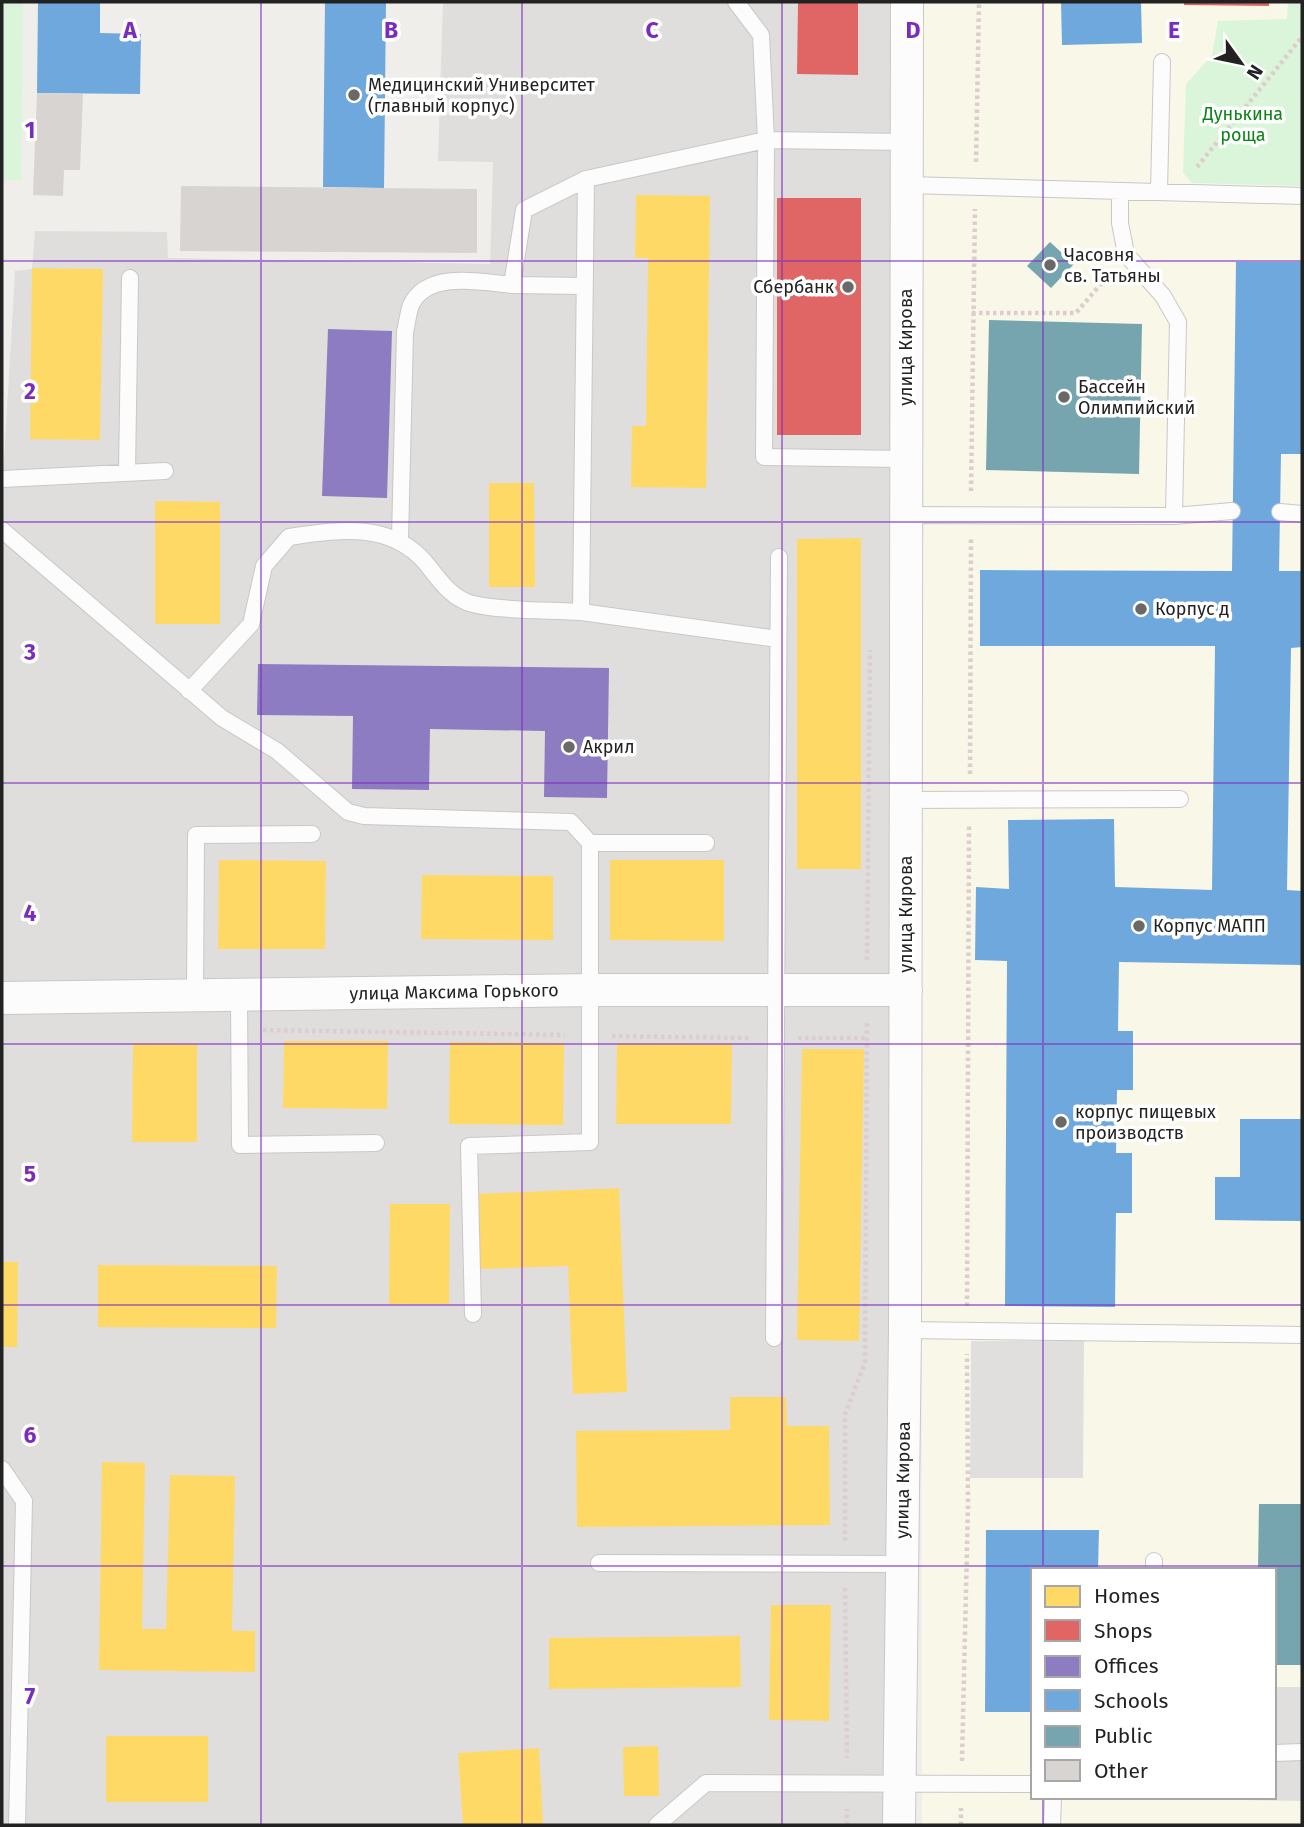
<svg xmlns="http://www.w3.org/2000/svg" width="1304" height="1827" font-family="'Fira Sans',sans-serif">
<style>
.residential{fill:#dfdedc}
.education{fill:#f8f7e8;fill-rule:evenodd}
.park{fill:#daf5da}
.parking{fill:#e0dfde}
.homes{fill:#ffd966}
.shops{fill:#e06666}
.offices{fill:#8e7cc3}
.schools{fill:#6fa8dc}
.public{fill:#76a5af}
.building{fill:#d7d4d2}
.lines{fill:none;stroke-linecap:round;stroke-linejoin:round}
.service-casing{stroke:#c9c8c7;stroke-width:18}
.minor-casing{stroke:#c9c8c7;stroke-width:34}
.path{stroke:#dccecd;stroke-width:4.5;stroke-dasharray:3.5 3.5;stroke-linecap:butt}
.service{stroke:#fdfcfc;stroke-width:16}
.minor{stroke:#fdfcfc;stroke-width:32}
.grid{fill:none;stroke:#7b2cbf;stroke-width:2;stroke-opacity:0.55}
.poi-dot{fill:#6a6968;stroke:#fff;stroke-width:2.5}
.labels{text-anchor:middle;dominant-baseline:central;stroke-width:7;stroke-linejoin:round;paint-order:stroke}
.poi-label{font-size:18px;fill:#222;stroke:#fff;text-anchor:start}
.park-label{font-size:18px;fill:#0c8416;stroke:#fff}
.street-label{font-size:18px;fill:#222;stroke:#fff}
.grid-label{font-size:23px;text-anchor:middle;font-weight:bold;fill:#7b2cbf;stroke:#fff;stroke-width:7;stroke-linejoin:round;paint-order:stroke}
</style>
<rect width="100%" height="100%" fill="#f0eeeb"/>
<path class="residential" d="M443,2H895L889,1825H2V494L15,271L32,269L35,231L167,232L168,258L490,264L493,162L438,161Z"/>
<path class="education" d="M921,2H1302V1825H922ZM1033,1570H1274V1797H1033Z"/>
<path class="park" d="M2,2H23L21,180H2Z
M1288,2H1302V186L1192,183L1183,173L1186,84L1212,55L1218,21L1287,19Z"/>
<path class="parking" d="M971,1341H1084L1083,1478H970Z
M1274,1687H1302V1801L1244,1800V1797H1274Z"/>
<path class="homes" d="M636,195L710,196L706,488L631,487L632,426H646L648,258H635Z
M32,268L103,269L100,440L30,439Z
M489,483H534L535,587H489Z
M155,501L220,502V624H155Z
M861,538V869H797V539Z
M219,860L326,861L325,949H218Z
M610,860H724V941L610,940Z
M422,875L553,876V940L421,939Z
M284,1041H388L387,1109L283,1108Z
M450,1042L564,1043L563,1125L449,1124Z
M133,1043L197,1044V1142H132Z
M617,1043L732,1044L731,1124H616Z
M802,1049H864L859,1341L797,1340Z
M619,1188L627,1392L573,1394L568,1266L480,1269L477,1194Z
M390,1204H450L449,1304H389Z
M2,1262H18L17,1347H2Z
M98,1265L277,1266L276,1328L98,1327Z
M730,1397H786L787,1426H829L830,1525L577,1527L576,1431L730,1430Z
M102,1462L145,1463L142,1629H166L170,1475L235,1476L232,1631H255V1672L99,1670Z
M771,1605H831L829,1721L769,1720Z
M740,1636L741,1687L549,1689V1638Z
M106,1736H208V1802H106Z
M658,1746L659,1796H624L623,1747Z
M539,1748L543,1825H463L458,1753Z"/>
<path class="shops" d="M798,2H858V75L797,74Z
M1184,2H1269V6L1184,5Z
M777,198H861V435H777Z"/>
<path class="offices" d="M328,329L392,331L387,498L322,496Z
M258,664L609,668L607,798L544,797L545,731L430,729L429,790L352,789L353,716L257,715Z"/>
<path class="schools" d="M38,2H100V33L141,34L140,94L37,93Z
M325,2H386L384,188L323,187Z
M1061,2H1141L1142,43L1062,45Z
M1236,262H1302V454H1281L1279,571H1302V647L1291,648L1287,890L1302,891V965L1119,962L1118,1031H1133V1090H1117L1116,1153H1132V1213H1116L1115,1307L1005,1306L1007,961L975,960L976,887L1009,889L1008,820L1114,819L1115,887L1212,890L1215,646H980V570L1232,571Z
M1240,1119H1302V1221L1215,1220V1177H1240Z
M986,1530H1099L1098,1570H1033V1712H985Z"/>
<path class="public" d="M1050,242L1074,264L1051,288L1027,266Z
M989,320L1142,324L1139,474L986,470Z
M1259,1504H1302V1665H1274V1570H1258Z"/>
<path class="building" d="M37,93L83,94L80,170H64L63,196L33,195Z
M181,186L477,189V253L180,251Z"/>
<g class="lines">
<defs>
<path id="service" d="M736,2L761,35L766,140L907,142
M586,179L766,140L764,457L906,459
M907,185L1302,196
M1120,191V223L1126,254L1163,296L1178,322L1174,516
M1159,191L1162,62
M512,285L585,286
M127,471L130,278
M2,479L165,471
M1280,512L1302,514
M905,515L1174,516L1232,511
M2,530L222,718L277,751L348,812L364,816L571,822L590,843V1142L469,1146L473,1314
M581,612L778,639
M189,691L251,624L264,566L289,537C338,530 389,521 425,562C438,578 451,599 473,604C498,611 553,610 581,612L586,179L524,210L512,285C482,282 427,270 411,305C408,313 407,324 405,332L400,539
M905,800L1180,799
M590,843H706
M195,995L196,835L312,834
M239,995L240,1145L376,1143
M905,1330L1302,1335
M774,1338L779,557
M2,1469L24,1501L17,1825
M1154,1561V1570
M599,1563L902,1564
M1274,1753L1302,1752
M657,1825L706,1783L1033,1784
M1052,1825L1053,1797"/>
<path id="minor" d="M2,998L592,990H906
M899,1825L905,1330L907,2"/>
</defs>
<use href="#service" class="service-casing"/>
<use href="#minor" class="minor-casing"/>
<path class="path" d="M976,162L979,2
M1197,167L1302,37
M972,313H1076L1111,272
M971,491L975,209
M970,774L971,538
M867,960L870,650
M263,1030L565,1035
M612,1036L751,1038
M798,1038H867
M967,1306L969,825
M845,1541V1414L865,1363L867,1021
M845,1588L847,1758
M962,1761L968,1505L967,1354
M847,1825V1809
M961,1825V1808"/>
<use href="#service" class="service"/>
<use href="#minor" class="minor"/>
</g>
<path class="grid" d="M261,2V1825M522,2V1825M782,2V1825M1043,2V1570M2,261H1302M2,522H1302M2,783H1302M2,1044H1302M2,1305H1302M2,1566H1302M1043,1797V1825"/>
<g class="poi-dot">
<circle cx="354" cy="95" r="7"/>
<circle cx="1050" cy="265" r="7"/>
<circle cx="848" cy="287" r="7"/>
<circle cx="1064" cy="397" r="7"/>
<circle cx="1141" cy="609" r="7"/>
<circle cx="569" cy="747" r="7"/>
<circle cx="1139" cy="926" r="7"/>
<circle cx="1061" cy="1122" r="7"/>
</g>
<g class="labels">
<g class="poi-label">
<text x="368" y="85">Медицинский Университет<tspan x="368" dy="21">(главный корпус)</tspan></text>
<text x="1064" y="255">Часовня<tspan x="1064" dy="21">св. Татьяны</tspan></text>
<text x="834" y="287" text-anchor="end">Сбербанк</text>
<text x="1078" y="387">Бассейн<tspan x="1078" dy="21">Олимпийский</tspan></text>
<text x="1155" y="609">Корпус д</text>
<text x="583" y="747">Акрил</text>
<text x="1153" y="926">Корпус МАПП</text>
<text x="1075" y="1112">корпус пищевых<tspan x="1075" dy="21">производств</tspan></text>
</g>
<g class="park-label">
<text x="1243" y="114">Дунькина<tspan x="1243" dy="21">роща</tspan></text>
</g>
<g class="street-label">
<text transform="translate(906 347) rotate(-90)">улица Кирова</text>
<text transform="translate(906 914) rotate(-90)">улица Кирова</text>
<text transform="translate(454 992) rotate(-1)">улица Максима Горького</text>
<text transform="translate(903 1480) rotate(-89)">улица Кирова</text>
</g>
</g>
<g class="grid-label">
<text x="130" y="38">A</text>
<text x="391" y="38">B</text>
<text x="652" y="38">C</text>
<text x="913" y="38">D</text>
<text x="1174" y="38">E</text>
<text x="30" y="138">1</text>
<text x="30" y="399">2</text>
<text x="30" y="660">3</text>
<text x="30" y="921">4</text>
<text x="30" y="1182">5</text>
<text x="30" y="1443">6</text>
<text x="30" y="1704">7</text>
</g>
<rect width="1304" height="1827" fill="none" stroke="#222222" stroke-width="7"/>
<rect x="1031" y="1568" width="245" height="231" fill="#ffffff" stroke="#a7a7a7" stroke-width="2"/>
<rect x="1045" y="1586" width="35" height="21" fill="#ffd966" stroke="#a7a7a7" stroke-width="2"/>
<text x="1094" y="1603" font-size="21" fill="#222222">Homes</text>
<rect x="1045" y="1620" width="35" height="21" fill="#e06666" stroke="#a7a7a7" stroke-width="2"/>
<text x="1094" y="1638" font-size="21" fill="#222222">Shops</text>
<rect x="1045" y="1656" width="35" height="21" fill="#8e7cc3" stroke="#a7a7a7" stroke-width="2"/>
<text x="1094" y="1673" font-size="21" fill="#222222">Offices</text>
<rect x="1045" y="1690" width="35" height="21" fill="#6fa8dc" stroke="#a7a7a7" stroke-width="2"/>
<text x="1094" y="1708" font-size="21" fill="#222222">Schools</text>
<rect x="1045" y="1726" width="35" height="21" fill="#76a5af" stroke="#a7a7a7" stroke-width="2"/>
<text x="1094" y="1743" font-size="21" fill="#222222">Public</text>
<rect x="1045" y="1760" width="35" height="21" fill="#d7d4d2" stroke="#a7a7a7" stroke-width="2"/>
<text x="1094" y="1778" font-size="21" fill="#222222">Other</text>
<g transform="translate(1241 63) rotate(123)" stroke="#ffffff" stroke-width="5" paint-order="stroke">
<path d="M0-5L12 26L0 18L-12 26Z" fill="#222222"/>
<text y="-10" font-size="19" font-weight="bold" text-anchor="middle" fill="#222222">N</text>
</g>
</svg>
